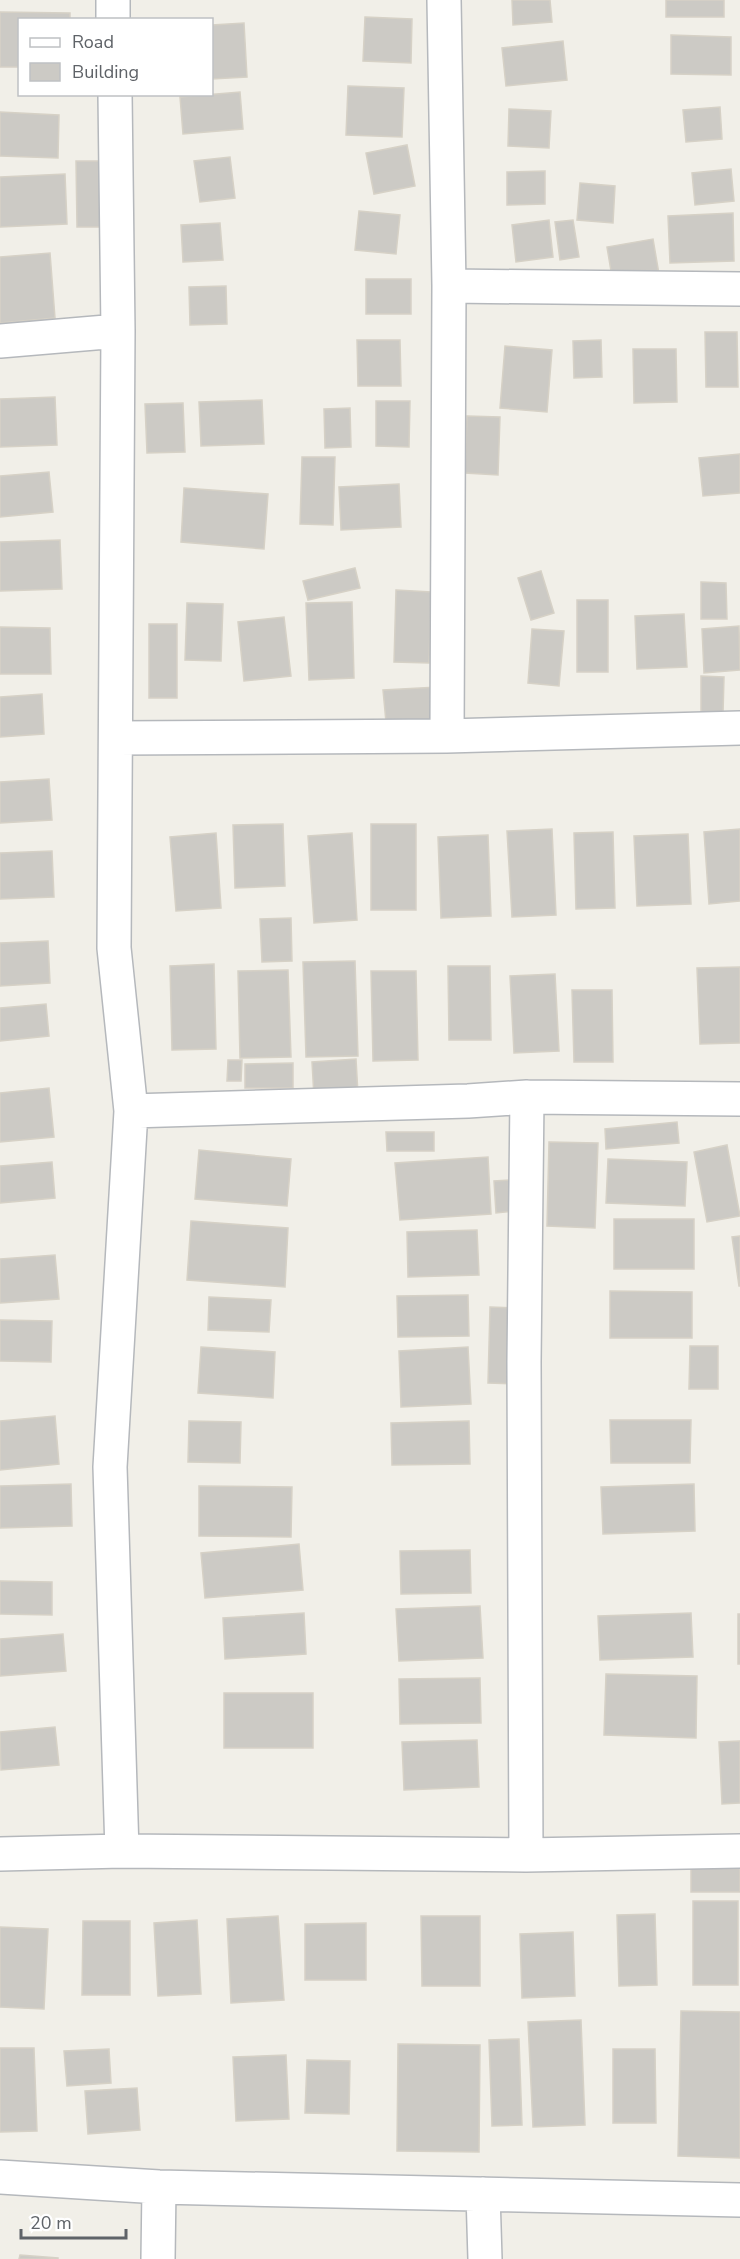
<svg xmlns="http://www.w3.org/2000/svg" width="740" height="2259" font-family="'Nunito Sans',sans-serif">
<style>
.building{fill:#cccac5;stroke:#d6d1c6;stroke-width:1.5}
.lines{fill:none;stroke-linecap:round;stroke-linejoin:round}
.street-casing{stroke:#b5b8bc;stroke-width:36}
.street{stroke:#fff;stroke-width:33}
</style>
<rect width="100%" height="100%" fill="#f1efe8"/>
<path class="building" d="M512,0H550L552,22L513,25Z
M666,0H724V17H666Z
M0,12L70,13V20H20V67H0Z
M365,17L412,19L411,63L363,61Z
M244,23L247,77L212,79V25Z
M671,35L731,37V75L671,74Z
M563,41L567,80L506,86L502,48Z
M348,86L404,88L402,137L346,135Z
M240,92L243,129L183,134L180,97Z
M720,107L722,139L686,142L683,110Z
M509,109L551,111L549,148L508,146Z
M0,112L59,115L58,158L0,156Z
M407,145L415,186L374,194L366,153Z
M230,157L235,198L200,202L194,161Z
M76,161H109L110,227H77Z
M731,169L734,201L695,205L692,173Z
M545,171V204L507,205V172Z
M65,174L67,224L0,227V177Z
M580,183L615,186L613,223L577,220Z
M359,211L400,215L396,254L355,250Z
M733,213L734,261L670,263L668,216Z
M549,220L553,257L516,262L512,225Z
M573,220L579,257L560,260L555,222Z
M220,223L223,260L183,262L181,225Z
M653,239L659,274L613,283L607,247Z
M50,253L55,318L0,323V257Z
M366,279H411V314H366Z
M226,286L227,324L190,325L189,287Z
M705,332H737L738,387H706Z
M357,340H400L401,386H358Z
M601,340L602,377L574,378L573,341Z
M505,346L552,350L547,412L500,408Z
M633,349H676L677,402L634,403Z
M55,397L57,445L0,447V399Z
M262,400L264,444L201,446L199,402Z
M376,401H410L409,447L376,446Z
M183,403L185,452L147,453L145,404Z
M350,408L351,447L325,448L324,409Z
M467,416L500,417L498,475L465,473Z
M740,454V493L703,496L699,458Z
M302,457H335L333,525L300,524Z
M49,472L53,512L0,517V476Z
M399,484L401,527L341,530L339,487Z
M184,488L268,494L264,549L181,542Z
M60,540L62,589L0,591V542Z
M355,568L360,588L308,600L303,581Z
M541,571L554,613L531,620L518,578Z
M701,582L726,583L727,619H701Z
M396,590L431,592L429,663L394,662Z
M577,600H608V672H577Z
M352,602L354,678L309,680L306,603Z
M187,603L223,604L221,661L185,660Z
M684,614L687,667L637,669L635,616Z
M284,617L291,676L244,681L238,622Z
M149,624H177V698H149Z
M739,626L740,670L704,673L702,629Z
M0,627L50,628L51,674H0Z
M532,629L564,631L559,686L528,683Z
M701,676L724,677L723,714L701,713Z
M438,687L440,719L386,722L383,690Z
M42,694L44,734L0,737V697Z
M49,779L52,820L0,823V782Z
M283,824L285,886L235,888L233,825Z
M371,824H416V910H371Z
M552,829L556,915L512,917L507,831Z
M740,829V901L709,904L704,832Z
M613,832L615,908L576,909L574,833Z
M216,833L221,908L176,911L170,837Z
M352,833L357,920L314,923L308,836Z
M688,834L691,904L637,906L634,836Z
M488,835L491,916L441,918L438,837Z
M52,851L54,897L0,899V853Z
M291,918L292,961L262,962L260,919Z
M48,941L50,983L0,986V943Z
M355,961L358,1056L306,1057L303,962Z
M214,964L216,1049L172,1050L170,966Z
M448,966H490L491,1040H449Z
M740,967V1043L700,1044L697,968Z
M288,970L291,1057L240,1058L238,971Z
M371,971H416L418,1060L373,1061Z
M555,974L559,1051L514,1053L510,976Z
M572,990H612L613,1062H574Z
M46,1004L49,1036L0,1041V1008Z
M356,1059L358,1094L314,1097L312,1062Z
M228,1060H242L241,1081H227Z
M293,1063V1088H245V1064Z
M49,1088L54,1137L0,1142V1093Z
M677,1122L679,1143L606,1149L605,1129Z
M386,1132H434V1151H387Z
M549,1142L598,1143L595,1228L547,1226Z
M727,1145L740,1216L707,1222L694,1152Z
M199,1150L291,1159L287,1206L195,1199Z
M488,1157L491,1214L400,1220L395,1163Z
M608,1159L687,1162L685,1206L606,1203Z
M52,1162L55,1198L0,1203V1166Z
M512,1180L515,1211L496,1213L494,1181Z
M614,1219H694V1269H614Z
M191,1221L288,1228L285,1287L187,1280Z
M477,1230L479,1275L408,1277L407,1232Z
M740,1236V1286H739L732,1237Z
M55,1255L59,1299L0,1303V1259Z
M610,1291L692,1292V1338H610Z
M468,1295L469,1336L398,1337L397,1296Z
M209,1297L271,1300L269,1332L208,1330Z
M490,1307L518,1308L516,1384L488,1383Z
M0,1320L52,1321L51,1362L0,1361Z
M690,1346H718V1389H689Z
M201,1347L275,1352L273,1398L198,1393Z
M468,1347L471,1404L401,1407L399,1351Z
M55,1416L59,1464L0,1470V1421Z
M610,1420H691L690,1463H611Z
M189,1421L241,1422L240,1463L188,1462Z
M469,1421L470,1464L392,1465L391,1423Z
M71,1484L72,1526L0,1528V1486Z
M694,1484L695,1531L603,1534L601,1487Z
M199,1486L292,1487L291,1537L199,1536Z
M299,1544L303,1590L205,1598L201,1553Z
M470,1550L471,1593L401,1594L400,1551Z
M0,1581L52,1582V1615L0,1614Z
M480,1606L483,1658L399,1661L396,1609Z
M304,1613L306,1654L225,1659L223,1618Z
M691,1613L693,1657L600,1660L598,1616Z
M738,1614H740V1664H738Z
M63,1634L66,1671L0,1676V1639Z
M606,1674L697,1676L696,1738L604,1735Z
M480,1678L481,1723L400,1724L399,1679Z
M224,1693H313V1748H224Z
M55,1727L59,1765L1,1770L0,1732Z
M477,1740L479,1787L404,1790L402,1742Z
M740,1741V1803L722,1804L719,1742Z
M691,1867H740V1892H691Z
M693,1901H738V1985H693Z
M655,1914L657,1985L619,1986L617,1915Z
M278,1916L284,2000L231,2003L227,1919Z
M421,1916H480V1986H422Z
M197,1920L201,1994L158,1996L154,1923Z
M83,1921H130V1995H82Z
M366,1923V1980H305V1924Z
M0,1927L48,1929L44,2009L0,2007Z
M573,1932L575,1996L522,1998L520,1934Z
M681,2011L740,2012V2158L678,2156Z
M581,2020L585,2125L533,2127L528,2022Z
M519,2039L522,2125L492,2126L489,2040Z
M398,2044L480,2045L479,2152L397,2151Z
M0,2048H34L37,2131L0,2132Z
M109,2049L111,2083L67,2086L64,2051Z
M613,2049H655L656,2123H613Z
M286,2055L289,2119L236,2121L233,2057Z
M307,2060L350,2061L349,2114L305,2113Z
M137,2088L140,2130L88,2134L85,2091Z
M20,2255L58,2258V2259H19Z"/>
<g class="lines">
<defs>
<path id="street" d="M113,0V20
M444,0L449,286L447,736
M115,94L118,331L114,948L131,1111L110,1467L122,1851
M449,286L740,289
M0,341L118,331
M117,738L447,736L740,728
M131,1111L468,1101L527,1097L740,1099
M0,1854L122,1851L526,1855L740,1851
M526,1855L524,1362L527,1097
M0,2177L159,2187L740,2200
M483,2194L485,2259
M158,2259L159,2187"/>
</defs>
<use href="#street" class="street-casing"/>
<use href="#street" class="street"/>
</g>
<rect x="18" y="18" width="195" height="78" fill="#ffffff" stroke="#bfc1c3" stroke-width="1.5"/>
<rect x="30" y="38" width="30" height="9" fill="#ffffff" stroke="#bfc1c3" stroke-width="1.5"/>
<text x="72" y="48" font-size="18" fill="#5f6368">Road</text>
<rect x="30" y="63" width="30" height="18" fill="#cccac5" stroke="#bfc1c3" stroke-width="1.5"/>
<text x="72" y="78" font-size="18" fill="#5f6368">Building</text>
<path d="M21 2229v9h105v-9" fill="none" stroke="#5f6368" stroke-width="3"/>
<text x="30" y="2229" font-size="18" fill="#5f6368" stroke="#ffffff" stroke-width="4.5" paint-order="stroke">20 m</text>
</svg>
